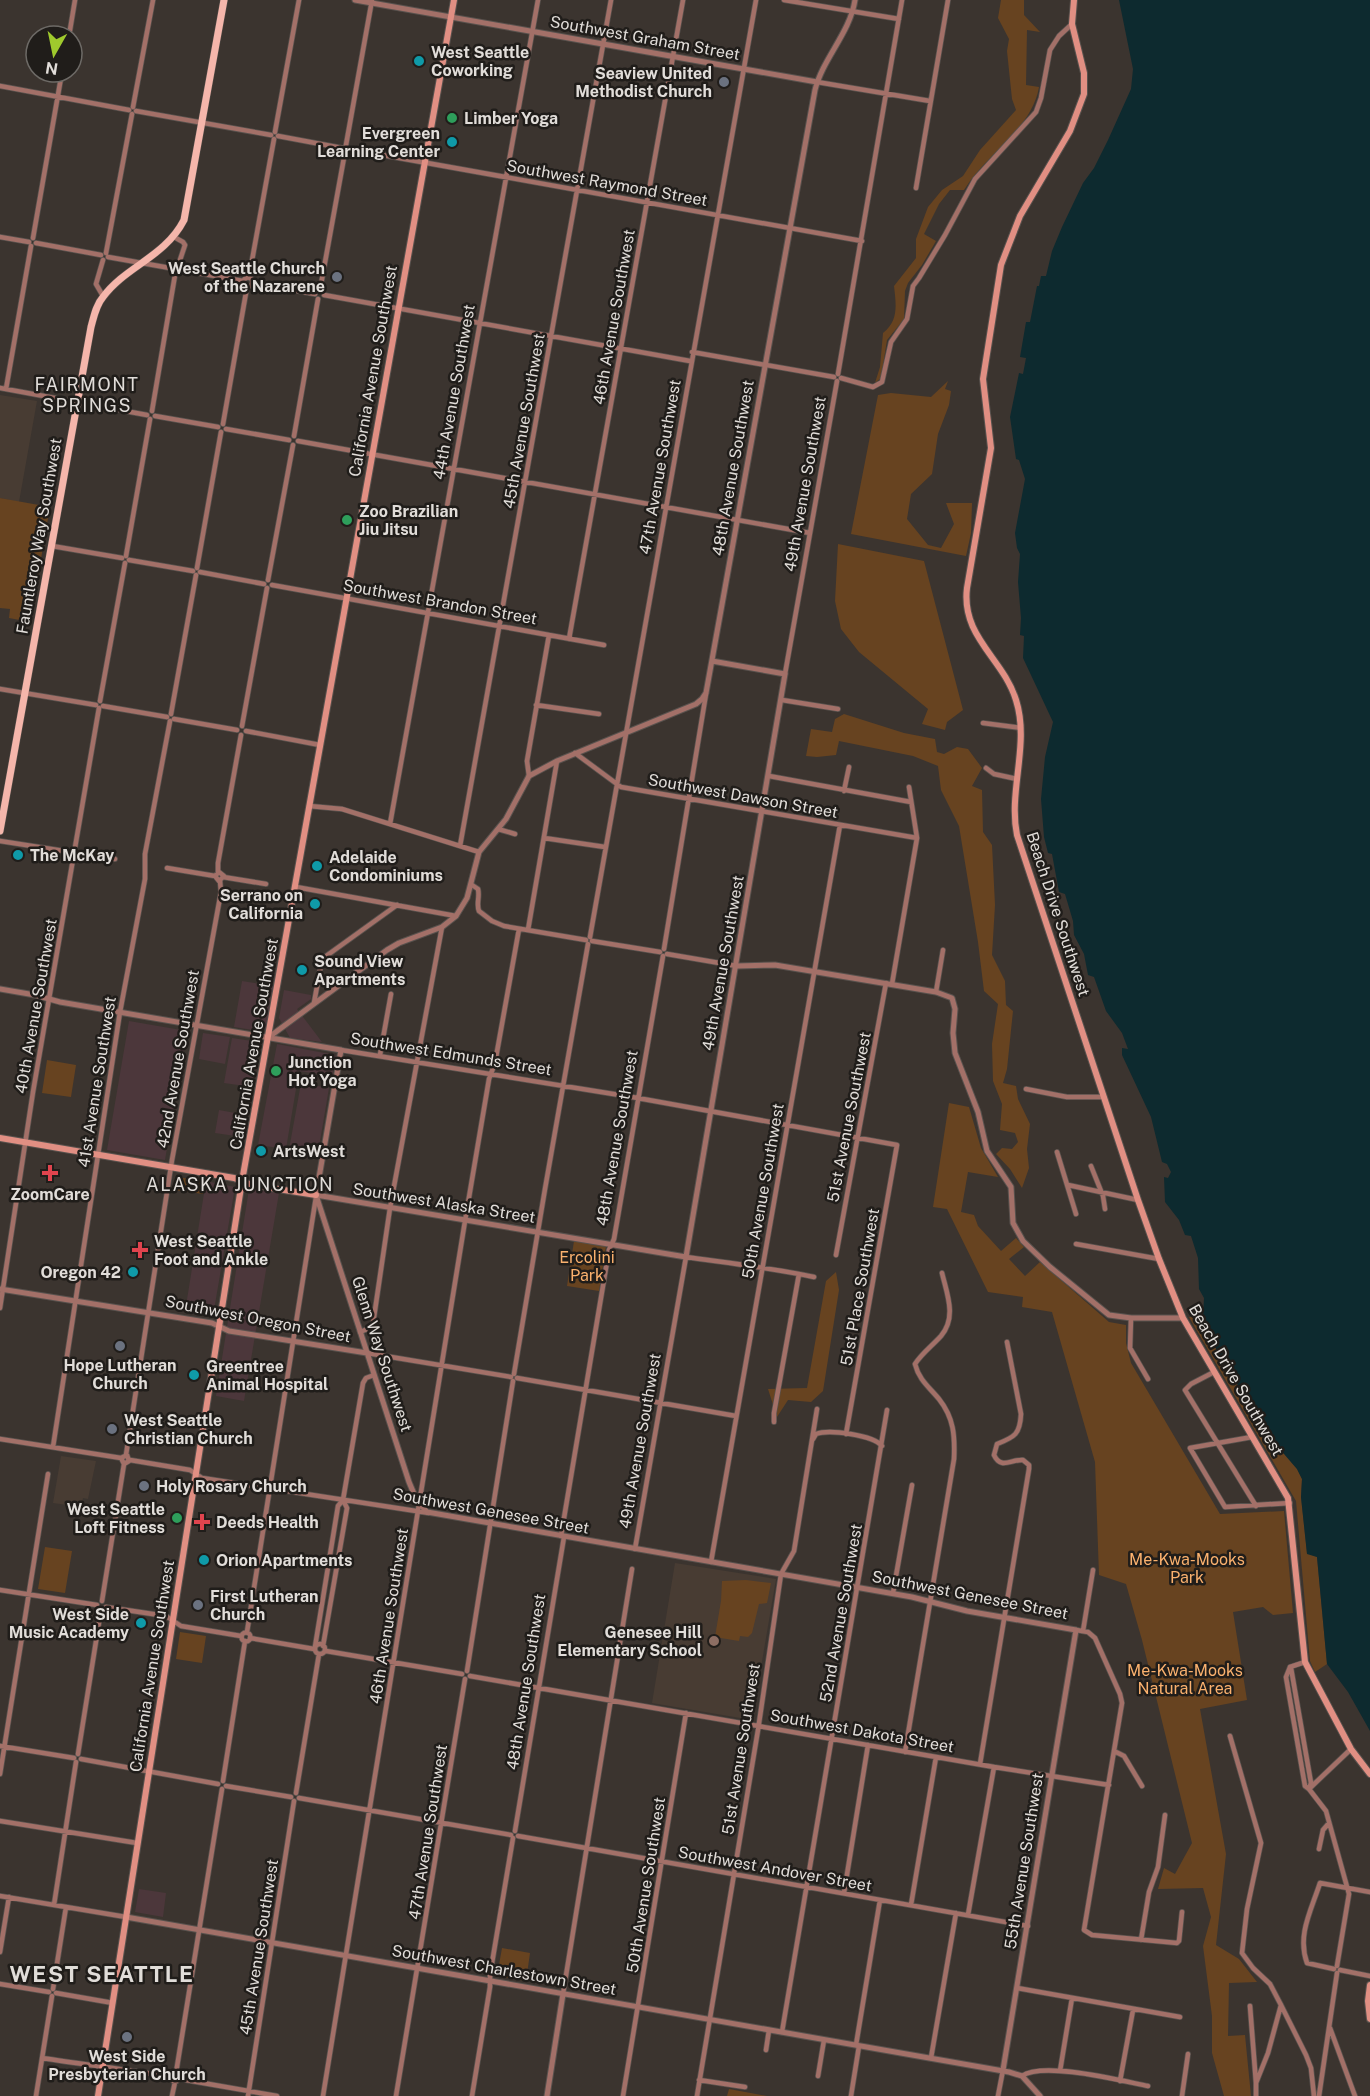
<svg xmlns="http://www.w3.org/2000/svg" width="1370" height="2096" font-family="'Public Sans',sans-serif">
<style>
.commercial{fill:#4c373b}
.built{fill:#483c33}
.green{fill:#674320}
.water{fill:#0d2a2f}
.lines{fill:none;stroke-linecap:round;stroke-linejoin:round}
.minor-casing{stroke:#59524e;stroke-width:6}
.tertiary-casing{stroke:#59524e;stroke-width:7}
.secondary-casing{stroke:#59524e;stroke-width:8}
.primary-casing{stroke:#59524e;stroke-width:8}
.minor{stroke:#a37068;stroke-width:4.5}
.tertiary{stroke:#a37068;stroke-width:5}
.secondary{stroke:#e18f83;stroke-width:6}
.primary{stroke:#f5b6ab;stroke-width:7}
.culture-dot{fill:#0f9aa8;stroke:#201d1a;stroke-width:2}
.worship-dot{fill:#6b7280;stroke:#201d1a;stroke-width:2}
.leisure-dot{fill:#2e9e5b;stroke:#201d1a;stroke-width:2}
.health-dot{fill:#e0444e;stroke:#201d1a;stroke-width:2}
.education-dot{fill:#8d6e63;stroke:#201d1a;stroke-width:2}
.labels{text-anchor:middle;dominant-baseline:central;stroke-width:5;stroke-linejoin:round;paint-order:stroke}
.street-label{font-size:16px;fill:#e1ddd9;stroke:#201d1a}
.poi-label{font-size:16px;font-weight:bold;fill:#e1ddd9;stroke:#201d1a;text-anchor:start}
.park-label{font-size:16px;fill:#fab16e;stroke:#201d1a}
.neighbourhood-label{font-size:18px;letter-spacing:1.5px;fill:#e1ddd9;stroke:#201d1a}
.district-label{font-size:22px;font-weight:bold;letter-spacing:1.5px;fill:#e1ddd9;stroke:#201d1a}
</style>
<rect width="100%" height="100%" fill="#3b342f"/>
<path class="commercial" d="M242,981L273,986L266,1028L259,1031L234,1027Z
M284,990L311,995V999L297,1009L322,1042L290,1038L279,1018Z
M129,1021L187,1031L165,1160L107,1150Z
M203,1033L230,1037L225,1064L199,1059Z
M232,1038L260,1042L252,1087L224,1083Z
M277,1044L335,1055L336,1057L332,1076L299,1071L286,1149L258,1145Z
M301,1083L329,1088L317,1159L288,1155Z
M219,1110L246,1115L242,1137L215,1133Z
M206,1181L235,1187L213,1316L185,1312Z
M249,1189L279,1193L244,1401L216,1396Z
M139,1889L166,1893L163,1917L135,1912Z"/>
<path class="built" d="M0,395L37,401L19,502L0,498Z
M61,1456L96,1461L88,1499L83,1498L81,1507L53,1503Z
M675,1563L776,1579L752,1720L652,1703Z"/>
<path class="green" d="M1001,0H1024V15L1040,32L1027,30L1026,85L1039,87C1032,129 986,154 964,190H950L939,204L924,234L936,241L922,265L908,283L905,291L904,319L887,340L881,378L875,383L880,367L883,333C899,321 896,304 894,286L916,258V239L928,207L942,190L963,176L980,150L1016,110L1012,99L1007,51L1009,39L998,18Z
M948,381L945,389L951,391L949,405L938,434L932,474L911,494L907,519L928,545L941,548L954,524L946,503H972L971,533L966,556L851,534L878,395L891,393L931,397Z
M0,498L50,507L30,622L9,618L10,609L0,608Z
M838,544L924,561L963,710L947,722L945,730L922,724L928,709L859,652L841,629L835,601Z
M844,714L904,733L935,739L937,752L944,754L957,747L968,749L982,768L972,786L982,790L983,832L992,845L995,905L992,955L1005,981L1006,1005L1013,1011L1007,1069L1003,1083L1016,1086L1018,1099L1030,1124L1027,1149L1029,1168L1022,1188L1010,1169L996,1154L1002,1148L1012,1149L1018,1142L1015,1133L1000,1130L1002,1104L993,1081L992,1044L998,1004L984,991L978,942L959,826L941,790L938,766L913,756L839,741L836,755L817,757L806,756L811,729L832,732L835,719Z
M47,1060L76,1065L71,1097L42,1093Z
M949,1103L969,1107L981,1148L998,1177L968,1172L961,1212L974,1215L978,1226L1001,1251L1016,1238L1024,1247L1009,1259L1025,1276L1040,1262L1109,1322L1126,1325V1343L1131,1363L1220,1514L1284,1511L1293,1613L1273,1615L1263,1607L1233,1612L1247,1700L1200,1709L1226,1854L1216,1945L1239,1959L1257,1982L1229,1983L1228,2036L1245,2035L1251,2096H1224L1212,2053V2016L1203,1946L1211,1917L1203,1888L1158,1889L1164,1868L1175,1874L1192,1843L1142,1640L1126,1584L1099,1575L1095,1462L1052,1312L1022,1307L1023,1297L988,1292L947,1209L933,1207Z
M177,1177L205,1181L203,1194L175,1190Z
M574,1241L606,1246L599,1291L567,1286Z
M836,1272L839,1290L823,1391L811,1402L788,1400L777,1417L768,1389L807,1388L826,1281Z
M1189,1317H1203L1212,1342L1251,1407H1256L1279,1448L1297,1469L1302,1479L1301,1497L1307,1553L1317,1557L1327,1664L1315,1672L1310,1661L1296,1501Z
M45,1547L72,1551L65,1593L38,1589Z
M746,1580L771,1583L767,1603L759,1604L752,1633L748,1637L740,1636L739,1641L715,1637L721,1601L722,1581Z
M180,1632L206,1636L202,1663L176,1659Z
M502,1948L530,1953L526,1981L497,1976Z
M729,2089L767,2096H727Z"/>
<path class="water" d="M1119,0H1370V1731L1348,1692L1327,1664L1317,1557L1307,1554L1301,1497L1302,1479L1297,1469L1279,1448L1256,1407H1251L1212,1342L1203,1317L1204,1298L1199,1289L1198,1258L1191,1236L1185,1235L1179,1220L1165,1202L1164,1177L1168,1178L1171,1172L1167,1164L1162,1162L1151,1117L1122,1055V1048L1128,1049L1122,1033L1106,1011L1094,977L1088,975L1084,954L1074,935L1073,921L1065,894L1059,892L1052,854L1048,853L1044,837L1041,799L1045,757L1053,722L1023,658L1024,636L1020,635L1021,618L1018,582L1020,554L1017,548L1015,533L1025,479L1019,460L1016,459L1010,417L1019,373L1023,374L1026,358L1020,357L1026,322H1030L1037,286H1039L1041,276H1046L1052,251L1062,227L1083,183L1094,168L1108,140L1131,89L1133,69Z"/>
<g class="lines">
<defs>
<path id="minor" d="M784,0L899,19
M69,36L75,0
M817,82L930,101
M0,86L129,110
M133,107L153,0
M136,111L271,135
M275,132L299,0
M278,136L342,148
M346,145L372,0
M349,149L862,241
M916,188L948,0
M0,237L29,242
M33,238L62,72
M36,243L101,255
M106,253L132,114
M108,257L243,281
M103,260L96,284L103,296
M249,277L274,139
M243.5 282a4.5 4.5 0 1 1 9 0a4.5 4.5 0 1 1-9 0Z
M253,283L315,294
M320,290L345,152
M324,295L690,361
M692,352L834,377
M838,374L902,0
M841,378L873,387L882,382L891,342L907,319L913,286L919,278L945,235L975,179L1036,112L1041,98L1050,50L1059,36L1072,24
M0,388L147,415
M6,389L31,246
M152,411L175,275L185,245L183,242L174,237
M155,416L218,427
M223,424L247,287
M226,429L289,440
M294,436L318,299
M298,441L810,533
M52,546L122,558
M126,556L150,419
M129,560L193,571
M197,568L221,432
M200,572L264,584
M268,580L293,445
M272,585L604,645
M569,639L683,0
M785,674L837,381
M0,689L96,705
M782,700L838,709
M100,701L125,563
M536,705L599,714
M103,706L167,717
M171,714L196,575
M174,719L237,730
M983,723L1021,728
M242,726L267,588
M246,731L320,745
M575,753L621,787L917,838
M986,768L994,774L1017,779
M529,776L527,761L549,635
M769,776L911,802
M844,791L849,767
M309,806L342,809L479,852
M390,824L538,0
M498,829L515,834
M544,838L605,847
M0,841L115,859
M460,846L611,0
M167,868L215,876L219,881L224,876L219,872L215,876
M218,873V863L241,735
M223,877L266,884
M472,885L478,889C480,897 476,904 479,911L492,921L504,926L586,940
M296,887L456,916
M528,930L557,761
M590,937L756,0
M592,941L660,952
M664,949L706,694
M667,954L737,966
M892,984L917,838L909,787
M936,992L943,950
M314,1003L322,959L397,905
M341,1050L632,1097L897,1145L846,1434
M380,1055L391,994
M1026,1089L1067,1097H1104
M1057,1152L1076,1214
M1091,1166L1103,1196L1105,1209
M1068,1185L1138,1200
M1076,1244L1159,1259
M836,1255L886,983
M0,1308L33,1092L99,708
M1131,1318L1130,1348L1148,1379
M360,1332L370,1328L373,1324L390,1208L442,927
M367,1353L511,1377
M1214,1372L1191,1384L1185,1390L1256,1506
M514,1374L545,1189L588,944
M517,1378L736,1416
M774,1422V1413L799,1274
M1252,1437L1190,1448L1225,1507L1290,1503
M0,1439L121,1458L127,1455L129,1461L124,1464L121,1458
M813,1439L816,1434C829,1429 873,1435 882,1446
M53,1447L120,1012L145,879V854L170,721
M126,1455L172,1160L221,892L220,881
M130,1460L190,1470L202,1478L429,1513
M561,1536L609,1250L614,1239L663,956
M635,1549L686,1257C728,1263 772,1268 814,1277
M711,1562L840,825
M0,1590L97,1605
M893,1593L912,1485
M102,1601L124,1464
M106,1607L166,1616L181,1626L241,1636
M1076,1630L1088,1632L1095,1638L1120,1694L1122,1703L1084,1930L1092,1935L1177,1943L1179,1941L1182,1912
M1083,1631L1093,1570
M247,1632L316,1197
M241.5 1637a4.5 4.5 0 1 1 9 0a4.5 4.5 0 1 1-9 0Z
M250,1638L314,1649
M315 1649a5 5 0 1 1 10 0a5 5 0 1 1-10 0Z
M323,1646L347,1508L343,1500
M315,1647L338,1506L343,1500L363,1383L366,1378L374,1375
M326,1651L462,1674
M1290,1667L1286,1677L1305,1786L1309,1789L1326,1811L1349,1894L1337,1966
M1290,1667L1305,1662
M1291,1668L1311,1783L1309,1789
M467,1671L513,1381
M470,1676L994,1767L1109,1785
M1230,1736L1261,1843L1247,1909L1242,1953L1253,1968L1270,1984L1281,2005L1306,2055L1311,2068L1314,2096
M0,1746L74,1758
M1114,1751L1124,1756L1142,1786
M905,1752L954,1459C955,1436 954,1418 939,1399C929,1387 919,1380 915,1364C922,1353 932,1346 941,1336C957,1317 947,1294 942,1273
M78,1754L101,1610
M81,1759L218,1784
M980,1764L1029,1469V1465L1023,1460C1011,1459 1001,1470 994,1455L997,1444C1015,1437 1020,1434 1021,1414L1007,1342
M0,1774L48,1474
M223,1781L245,1641
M226,1786L291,1797
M1311,1787L1351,1749
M296,1793L319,1654
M299,1798L511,1835
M0,1821L137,1843
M515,1831L564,1537
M518,1836L1028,1926
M1319,1849L1323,1830L1329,1823
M844,1893L868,1745
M0,1896L126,1917
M54,1905L76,1762
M911,1905L936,1757
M968,1915L994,1767
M1141,1940L1149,1892L1158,1867L1165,1815
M0,1952L9,1897
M1334,1969L1307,1963C1297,1935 1311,1911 1320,1883L1370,1892
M1340,1970L1370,1976
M0,1984L49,1992
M1017,1988L1180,2017
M53,1989L66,1907
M56,1993L113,2003
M563,1994L632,1569
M1250,2006L1256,2083
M1330,2028L1355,2096
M782,2032L887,1410
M856,2045L880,1900
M766,2050L769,2030
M42,2058C85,2065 128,2069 171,2077
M931,2058L956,1913
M1060,2071L1072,1998
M170.5 2077a4.5 4.5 0 1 1 9 0a4.5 4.5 0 1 1-9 0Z
M176,2073L222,1789
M818,2076L824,2040
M1022,2076C1043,2061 1122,2081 1148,2086
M180,2079L277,2096
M699,2080L745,2087
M1120,2081L1133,2010
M36,2096L52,1996
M172,2096L175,2082
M248,2096L294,1801
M323,2096L465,1221L489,1079L495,1063L519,929
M396,2096L465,1679
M472,2096L490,1987V1975L513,1838
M623,2096L686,1713
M697,2096L758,1730L781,1574L794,1551L817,1409
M851,2096L859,2046
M998,2096L1003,2070
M1182,2096L1188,2054
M1256,2096V2083L1268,2053L1281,2005
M1319,2096L1337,1973"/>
<path id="tertiary" d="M355,0L817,82
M737,966L775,965L936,992L952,998L955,1009L953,1033L955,1053L978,1112L987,1151L1011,1187L1013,1223L1023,1241L1050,1267L1109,1315L1131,1318H1183
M0,989L35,995L60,1002L341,1050L316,1195L409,1482L417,1501L427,1512L912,1597L967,1611L1076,1630L1003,2070
M269,1037L387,950L399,943L442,927L456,916L467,898L479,852L506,819L529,776L557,761L696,704L702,699L706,693L815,90C823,58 850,33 855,0
M316,1195L686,1257L785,674L712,661
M0,1289L212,1323L229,1331L367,1353
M126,1917L1009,2072L1022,2076L1040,2096
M547,2096L563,1994"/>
<path id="secondary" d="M1074,0L1072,24L1084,73V94L1070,131L1020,216L1001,265L983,379L991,448L967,588C961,637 1003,658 1016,700C1030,744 1008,791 1017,835L1138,1200L1159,1259L1183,1318L1288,1498L1305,1662L1351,1749L1370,1774
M0,1138L234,1178L252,1185L316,1195
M1370,1985L1368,2001L1370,2019
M98,2096L242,1181L454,0"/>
<path id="primary" d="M0,831L91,327C94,316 96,305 103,297C126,266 165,257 184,220L224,0"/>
</defs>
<use href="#minor" class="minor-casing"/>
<use href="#tertiary" class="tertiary-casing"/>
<use href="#secondary" class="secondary-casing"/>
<use href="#primary" class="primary-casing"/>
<use href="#minor" class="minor"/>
<use href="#tertiary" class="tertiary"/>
<use href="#secondary" class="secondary"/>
<use href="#primary" class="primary"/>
</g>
<g class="culture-dot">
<circle cx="419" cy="61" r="6"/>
<circle cx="452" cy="142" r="6"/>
<circle cx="18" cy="855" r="6"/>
<circle cx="317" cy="866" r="6"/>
<circle cx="315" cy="904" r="6"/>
<circle cx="302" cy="970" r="6"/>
<circle cx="261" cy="1151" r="6"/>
<circle cx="133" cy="1272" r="6"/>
<circle cx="194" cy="1375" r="6"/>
<circle cx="204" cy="1560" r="6"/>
<circle cx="141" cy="1623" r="6"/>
</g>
<g class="worship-dot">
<circle cx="724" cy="82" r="6"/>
<circle cx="337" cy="277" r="6"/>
<circle cx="120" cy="1346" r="6"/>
<circle cx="112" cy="1429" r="6"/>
<circle cx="144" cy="1486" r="6"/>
<circle cx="198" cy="1605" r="6"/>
<circle cx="127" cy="2037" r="6"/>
</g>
<g class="leisure-dot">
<circle cx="452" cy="118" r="6"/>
<circle cx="347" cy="520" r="6"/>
<circle cx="276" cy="1071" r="6"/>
<circle cx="177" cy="1518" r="6"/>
</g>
<g class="health-dot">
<path d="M47 1164h6v6h6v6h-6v6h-6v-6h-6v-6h6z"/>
<path d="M137 1241h6v6h6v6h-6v6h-6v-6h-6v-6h6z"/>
<path d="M199 1513h6v6h6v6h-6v6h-6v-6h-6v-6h6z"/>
</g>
<circle class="education-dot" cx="714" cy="1641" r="6"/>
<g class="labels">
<g class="street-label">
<text transform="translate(645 38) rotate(10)">Southwest Graham Street</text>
<text transform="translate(607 183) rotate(10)">Southwest Raymond Street</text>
<text transform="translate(614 317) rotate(-80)">46th Avenue Southwest</text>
<text transform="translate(373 371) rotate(-80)">California Avenue Southwest</text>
<text transform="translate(454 392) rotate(-80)">44th Avenue Southwest</text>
<text transform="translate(524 421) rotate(-80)">45th Avenue Southwest</text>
<text transform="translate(660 467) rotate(-80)">47th Avenue Southwest</text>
<text transform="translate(733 468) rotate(-80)">48th Avenue Southwest</text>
<text transform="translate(805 484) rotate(-80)">49th Avenue Southwest</text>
<text transform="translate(39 536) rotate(-80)">Fauntleroy Way Southwest</text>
<text transform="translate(440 602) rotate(10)">Southwest Brandon Street</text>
<text transform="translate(743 796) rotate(10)">Southwest Dawson Street</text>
<text transform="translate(1058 914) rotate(72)">Beach Drive Southwest</text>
<text transform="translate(723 963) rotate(-80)">49th Avenue Southwest</text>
<text transform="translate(36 1006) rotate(-80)">40th Avenue Southwest</text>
<text transform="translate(254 1044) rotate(-80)">California Avenue Southwest</text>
<text transform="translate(451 1054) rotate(9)">Southwest Edmunds Street</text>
<text transform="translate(178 1059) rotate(-80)">42nd Avenue Southwest</text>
<text transform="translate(97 1082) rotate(-81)">41st Avenue Southwest</text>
<text transform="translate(849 1117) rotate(-79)">51st Avenue Southwest</text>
<text transform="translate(617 1138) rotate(-80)">48th Avenue Southwest</text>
<text transform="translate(763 1191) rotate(-80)">50th Avenue Southwest</text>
<text transform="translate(444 1203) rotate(9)">Southwest Alaska Street</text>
<text transform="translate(860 1287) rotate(-80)">51st Place Southwest</text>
<text transform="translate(258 1319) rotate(11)">Southwest Oregon Street</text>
<text transform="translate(382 1354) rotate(72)">Glenn Way Southwest</text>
<text transform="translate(1236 1380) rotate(60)">Beach Drive Southwest</text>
<text transform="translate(640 1441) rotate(-80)">49th Avenue Southwest</text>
<text transform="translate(491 1511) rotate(10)">Southwest Genesee Street</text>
<text transform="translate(970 1595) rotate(11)">Southwest Genesee Street</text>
<text transform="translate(841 1613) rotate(-80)">52nd Avenue Southwest</text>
<text transform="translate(389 1616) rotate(-81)">46th Avenue Southwest</text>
<text transform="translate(152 1666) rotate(-81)">California Avenue Southwest</text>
<text transform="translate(526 1682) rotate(-81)">48th Avenue Southwest</text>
<text transform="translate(862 1731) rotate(10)">Southwest Dakota Street</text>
<text transform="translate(741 1749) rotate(-81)">51st Avenue Southwest</text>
<text transform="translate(428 1832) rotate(-81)">47th Avenue Southwest</text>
<text transform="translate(1024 1861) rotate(-81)">55th Avenue Southwest</text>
<text transform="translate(775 1869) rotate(10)">Southwest Andover Street</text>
<text transform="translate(646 1885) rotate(-81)">50th Avenue Southwest</text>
<text transform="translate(259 1947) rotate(-81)">45th Avenue Southwest</text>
<text transform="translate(504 1970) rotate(10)">Southwest Charlestown Street</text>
</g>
<g class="poi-label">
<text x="431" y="52">West Seattle<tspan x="431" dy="18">Coworking</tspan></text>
<text x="712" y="73" text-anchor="end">Seaview United<tspan x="712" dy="18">Methodist Church</tspan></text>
<text x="464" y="118">Limber Yoga</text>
<text x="440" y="133" text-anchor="end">Evergreen<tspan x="440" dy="18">Learning Center</tspan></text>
<text x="325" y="268" text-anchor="end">West Seattle Church<tspan x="325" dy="18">of the Nazarene</tspan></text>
<text x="359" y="511">Zoo Brazilian<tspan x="359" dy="18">Jiu Jitsu</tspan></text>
<text x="30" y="855">The McKay</text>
<text x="329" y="857">Adelaide<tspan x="329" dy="18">Condominiums</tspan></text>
<text x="303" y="895" text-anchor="end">Serrano on<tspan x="303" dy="18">California</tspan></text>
<text x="314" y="961">Sound View<tspan x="314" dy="18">Apartments</tspan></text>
<text x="288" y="1062">Junction<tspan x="288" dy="18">Hot Yoga</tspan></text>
<text x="273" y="1151">ArtsWest</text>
<text x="50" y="1194" text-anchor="middle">ZoomCare</text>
<text x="154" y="1241">West Seattle<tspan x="154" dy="18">Foot and Ankle</tspan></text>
<text x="121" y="1272" text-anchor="end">Oregon 42</text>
<text x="120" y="1365" text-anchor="middle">Hope Lutheran<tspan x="120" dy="18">Church</tspan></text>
<text x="206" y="1366">Greentree<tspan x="206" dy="18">Animal Hospital</tspan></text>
<text x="124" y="1420">West Seattle<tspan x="124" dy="18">Christian Church</tspan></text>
<text x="156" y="1486">Holy Rosary Church</text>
<text x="165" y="1509" text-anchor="end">West Seattle<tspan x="165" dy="18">Loft Fitness</tspan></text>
<text x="216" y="1522">Deeds Health</text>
<text x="216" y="1560">Orion Apartments</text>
<text x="210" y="1596">First Lutheran<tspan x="210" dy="18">Church</tspan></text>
<text x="129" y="1614" text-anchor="end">West Side<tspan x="129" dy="18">Music Academy</tspan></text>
<text x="702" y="1632" text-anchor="end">Genesee Hill<tspan x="702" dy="18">Elementary School</tspan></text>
<text x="127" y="2056" text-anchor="middle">West Side<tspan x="127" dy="18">Presbyterian Church</tspan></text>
</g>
<g class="park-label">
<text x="587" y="1257">Ercolini<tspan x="587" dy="18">Park</tspan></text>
<text x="1187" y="1559">Me-Kwa-Mooks<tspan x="1187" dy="18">Park</tspan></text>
<text x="1185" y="1670">Me-Kwa-Mooks<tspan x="1185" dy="18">Natural Area</tspan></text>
</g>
<g class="neighbourhood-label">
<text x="87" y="384">FAIRMONT<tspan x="87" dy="21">SPRINGS</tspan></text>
<text x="240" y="1184">ALASKA JUNCTION</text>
</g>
<g class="district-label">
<text x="102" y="1974">WEST SEATTLE</text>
</g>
</g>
<g transform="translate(54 54) rotate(189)"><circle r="28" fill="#201d1a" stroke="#6d6a66" stroke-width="1.5"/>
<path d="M0-4.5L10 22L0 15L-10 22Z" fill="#9fca2d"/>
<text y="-9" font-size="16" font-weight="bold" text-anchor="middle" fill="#e1ddd9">N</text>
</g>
</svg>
